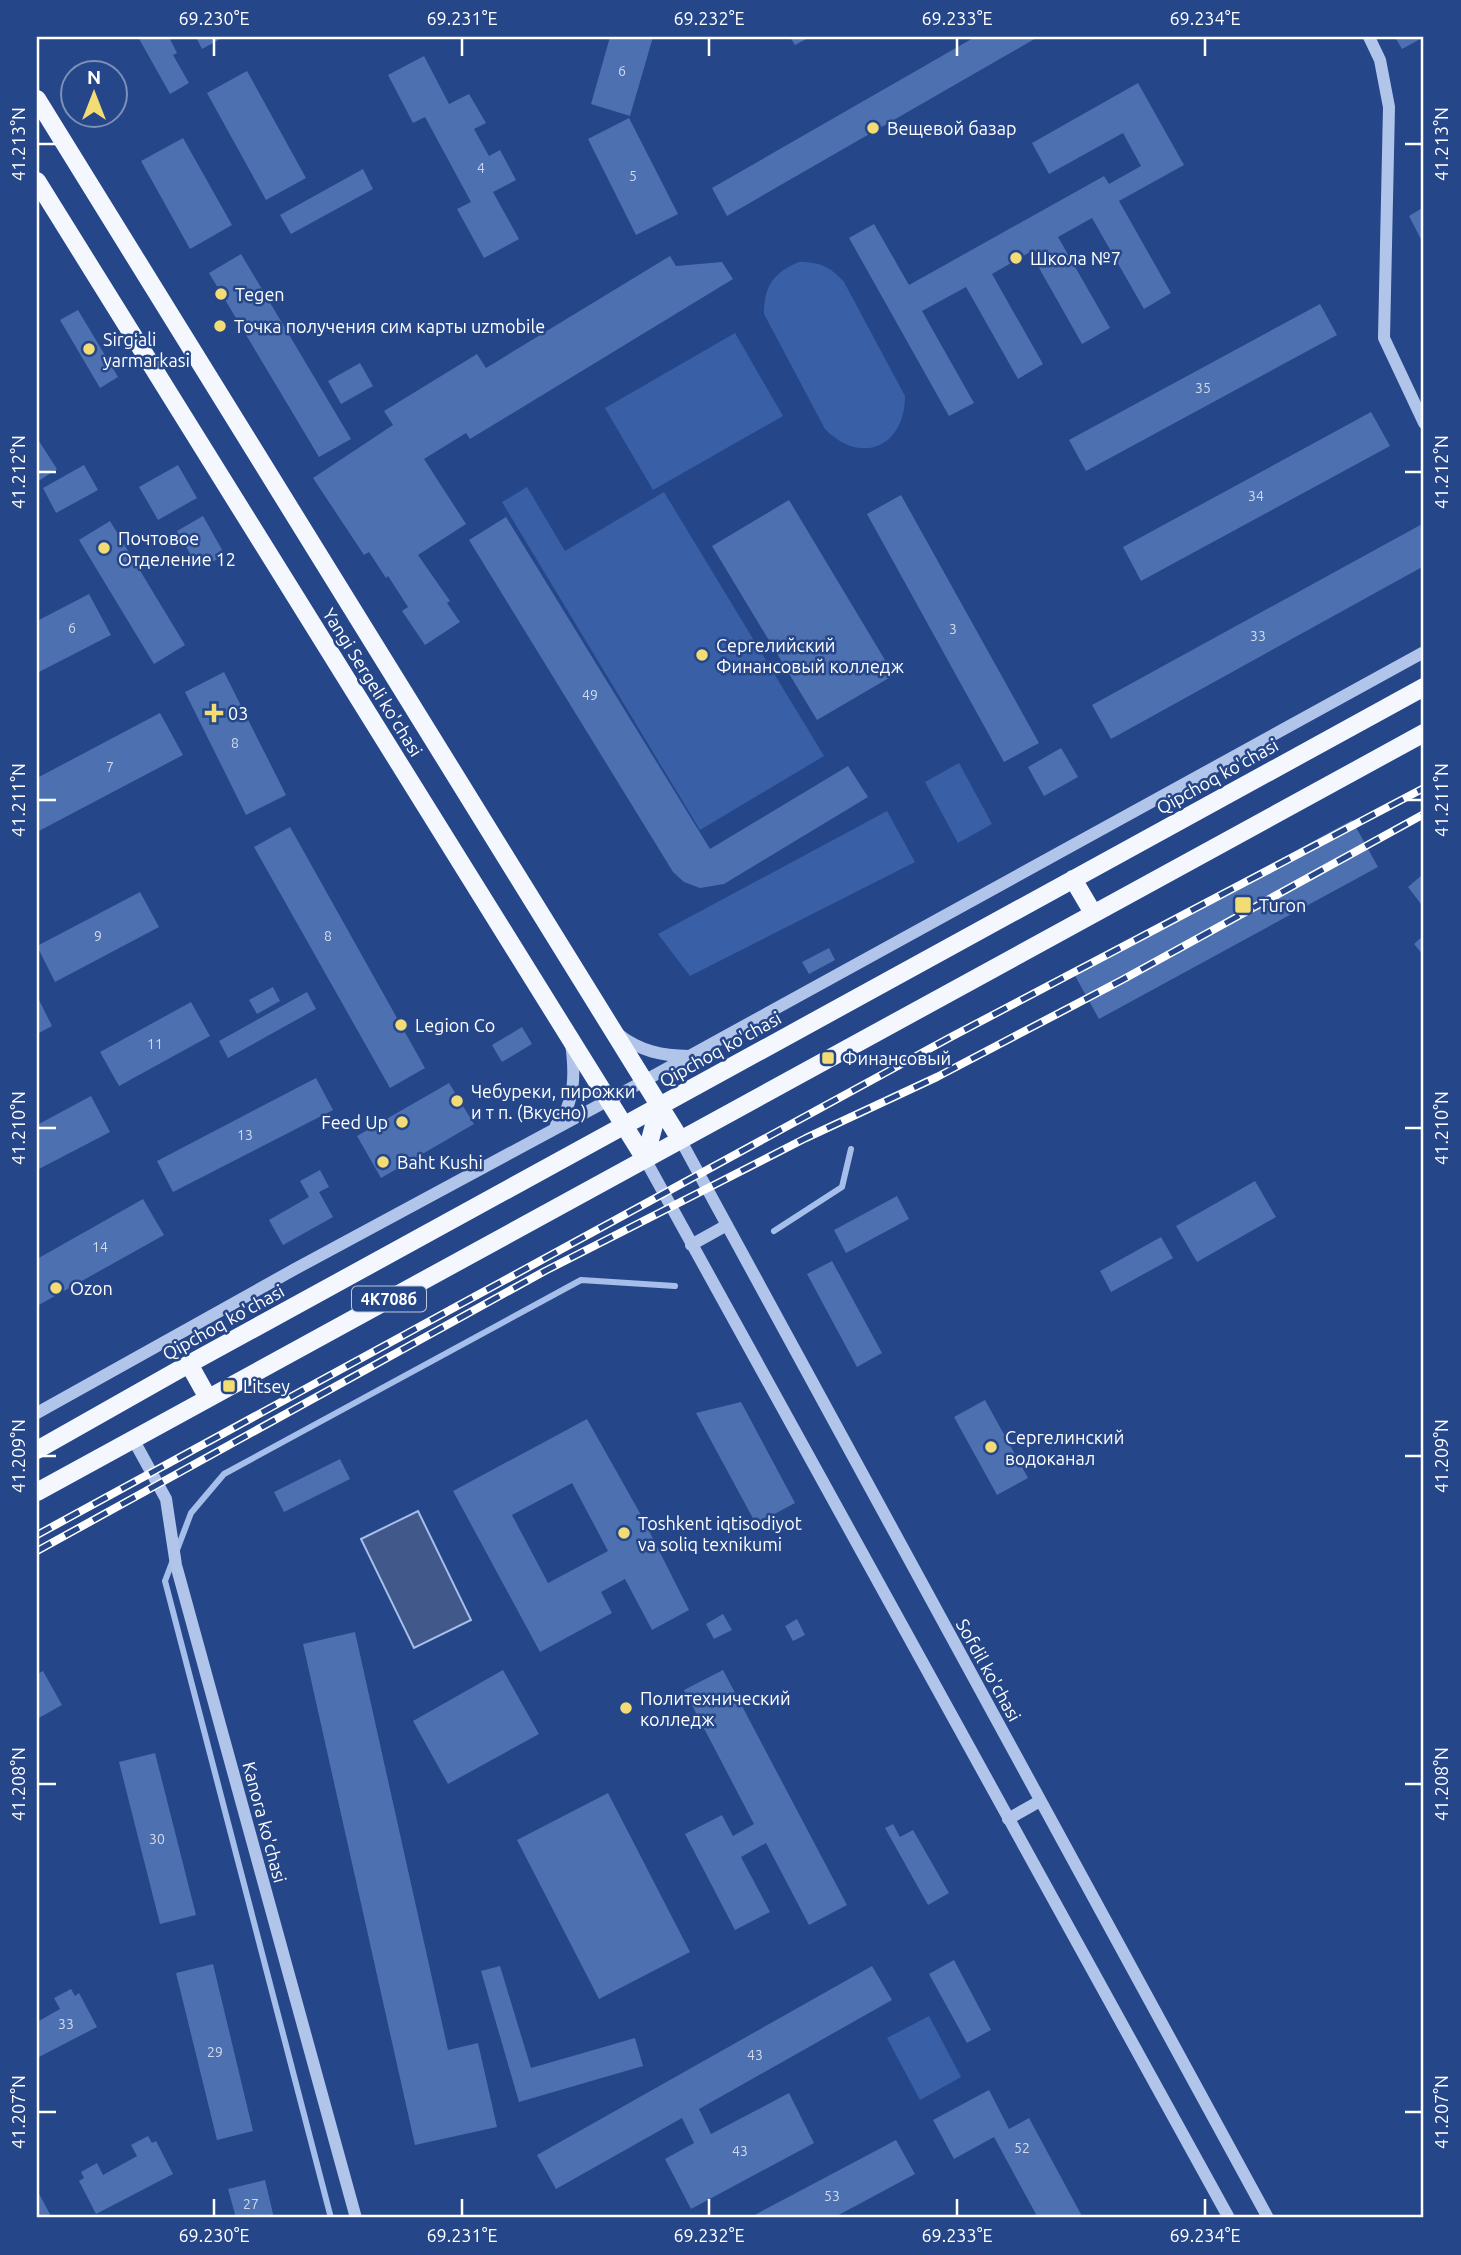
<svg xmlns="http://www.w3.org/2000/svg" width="1461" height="2255" font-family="Ubuntu,sans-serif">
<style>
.green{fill:#395fa6}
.water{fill:#41598a;stroke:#a5beea;stroke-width:2}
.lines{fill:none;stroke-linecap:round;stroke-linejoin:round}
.stream{stroke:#a5beea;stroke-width:6}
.building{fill:#4d70b1;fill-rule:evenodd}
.minor{stroke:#b1c5ea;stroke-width:12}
.major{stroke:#f4f7fe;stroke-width:18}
.rail-casing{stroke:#fff;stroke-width:8}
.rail{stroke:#254689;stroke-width:5;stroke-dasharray:16;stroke-linecap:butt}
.ticks{fill:none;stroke:#fff;stroke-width:2.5}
.poi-dot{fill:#f4dc75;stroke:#254689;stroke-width:2.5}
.labels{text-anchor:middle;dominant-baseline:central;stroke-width:5;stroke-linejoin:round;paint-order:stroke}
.number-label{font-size:14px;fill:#d2dbec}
.shield{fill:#254689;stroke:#bec8dc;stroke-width:2}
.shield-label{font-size:16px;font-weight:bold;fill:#fff}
.poi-label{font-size:18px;fill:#fff;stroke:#254689;text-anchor:start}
.street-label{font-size:18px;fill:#fff;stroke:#254689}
.neatline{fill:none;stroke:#fff;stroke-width:2.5}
.ticks-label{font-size:18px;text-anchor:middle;fill:#fff}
</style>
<rect width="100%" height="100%" fill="#254689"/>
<path class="green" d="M799,262C819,262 830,266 844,282L905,396C905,447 861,466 825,429L764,314C764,286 773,273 799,262Z
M735,333L783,416L653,490L605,408Z
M527,487L565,551L664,492L824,756L700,830L502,502Z
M959,763L992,824L958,843L925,782Z
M887,811L915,862L690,976L658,934Z
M929,2016L961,2077L920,2100L887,2038Z"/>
<path class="water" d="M418,1511L471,1620L414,1648L361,1539Z"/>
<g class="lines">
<path class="stream" d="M774,1231L842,1187L851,1149
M177,1550L191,1513L224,1474L581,1280L675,1286
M173,1560L165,1581L331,2218"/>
</g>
<path class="building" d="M138,37H169L177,53L173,55L189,83L170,94Z
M196,37H224L202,49Z
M610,37H653L630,116L591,104Z
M790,37H810L795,45Z
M975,37H1038L727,216L712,188Z
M1395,37H1424L1402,49Z
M424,56L449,104L469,94L486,123L474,129L489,156L500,150L516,180L493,192L519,239L484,258L457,209L471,202L425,117L413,123L388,75Z
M247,71L306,178L266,200L207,93Z
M1138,83L1184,165L1119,201L1171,293L1144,309L1092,218L1058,237L1110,328L1082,344L1030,252L992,274L1043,364L1018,379L966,287L922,311L974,403L949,416L849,238L874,224L909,285L1104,176L1109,184L1141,166L1123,133L1049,174L1032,143Z
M629,118L678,214L636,235L588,139Z
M183,138L232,225L190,249L141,161Z
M363,169L373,189L291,234L280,215Z
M1424,207V245L1409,216Z
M241,254L351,439L319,457L209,273Z
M670,256L676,266L722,262L733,279L470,439L466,433L424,459L466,524L418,555L450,601L447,603L460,622L425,645L402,611L408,607L388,576L386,578L369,552L364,555L313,478L393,425L384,411L477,354L486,368Z
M1320,304L1337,335L1086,471L1069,440Z
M78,310L118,377L100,388L60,320Z
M360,363L373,386L341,404L328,381Z
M1371,412L1390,446L1141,581L1123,547Z
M37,438L57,469L37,482Z
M84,465L98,490L56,513L43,488Z
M178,465L197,498L158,520L139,487Z
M901,495L1039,743L1004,762L867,514Z
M789,500L894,675L817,720L712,546Z
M203,516L225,555L199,569L177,531Z
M506,517L710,849L848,766L868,797L724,884L700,888L684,882L673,872L469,540Z
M110,521L185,645L154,664L79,540Z
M1424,523V566L1111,739L1092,705Z
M89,594L111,635L37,673V621Z
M224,672L286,795L246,815L185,692Z
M160,713L183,755L37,832V778Z
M1061,748L1078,777L1044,796L1028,767Z
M1352,820L1378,867L1099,1019L1073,972Z
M290,827L425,1068L390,1088L254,847Z
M1422,875L1424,878V908L1408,887Z
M140,892L159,927L55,982L37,946Z
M1424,935V956L1414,944Z
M829,948L835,960L809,974L802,962Z
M273,987L280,1001L257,1014L249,1000Z
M307,992L316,1009L228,1058L219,1041Z
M37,996L52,1026L37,1034Z
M191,1002L210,1036L119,1086L100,1052Z
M522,1027L532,1044L502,1062L492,1045Z
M316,1078L333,1110L173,1192L157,1161Z
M449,1083L474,1124L381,1178L357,1136Z
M91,1096L110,1132L37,1170V1125Z
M320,1170L329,1187L319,1192L333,1217L283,1245L269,1220L309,1197L300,1181Z
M1255,1181L1276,1217L1197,1262L1176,1226Z
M897,1196L909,1219L846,1253L834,1230Z
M143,1199L164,1235L37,1306V1259Z
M1161,1237L1173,1258L1111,1292L1100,1271Z
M832,1261L882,1353L857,1367L807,1274Z
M985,1400L1028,1478L997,1495L954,1417Z
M741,1402L795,1503L756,1524L696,1413Z
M587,1419L641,1515L689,1610L652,1630L625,1579L601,1592L612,1613L540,1652L453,1491ZM572,1483L608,1551L548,1583L512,1515Z
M340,1459L350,1479L284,1512L274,1492Z
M723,1614L732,1630L714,1639L706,1624Z
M797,1619L805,1635L793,1641L785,1626Z
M355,1632L448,2050L478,2043L497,2127L415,2145L303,1644Z
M503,1670L539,1734L448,1784L413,1721Z
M723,1670L847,1905L809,1925L766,1843L741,1857L770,1912L735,1930L685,1834L722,1815L733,1836L754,1824L684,1690Z
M43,1671L62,1705L37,1719V1674Z
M155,1753L196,1915L160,1924L119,1762Z
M608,1793L690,1952L599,1999L517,1840Z
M893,1824L900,1837L913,1830L949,1893L928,1905L885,1828Z
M954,1960L991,2030L967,2043L929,1974Z
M213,1964L253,2131L217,2140L176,1973Z
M500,1966L531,2068L635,2038L643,2066L519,2102L481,1971Z
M872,1966L892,2000L699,2109L711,2134L789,2093L814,2143L691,2209L665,2159L694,2143L682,2118L556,2189L537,2155Z
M71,1989L75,1996L79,1993L97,2027L37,2058V2022L60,2009L54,1998Z
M989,2090L1009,2129L1029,2118L1083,2218H1038L994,2137L954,2159L933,2120Z
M148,2136L152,2143L156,2141L173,2174L96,2214L79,2181L84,2178L81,2172L97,2163L103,2175L137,2156L131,2145Z
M896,2140L915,2174L833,2218H749Z
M265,2180L274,2218H236L228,2189Z
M37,2190L52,2218H37Z"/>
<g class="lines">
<path class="minor" d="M1369,37L1380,60L1389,107L1384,338L1424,423
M618,1034C640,1051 662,1056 689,1056
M556,1125C576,1103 575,1072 571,1043
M680,1139L1268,2218
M645,1159L1229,2218
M691,1245L727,1225
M37,1413L295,1269L644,1081L1424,652
M133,1439L166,1499L176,1565L356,2218
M1008,1819L1040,1801"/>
<path class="major" d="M37,99L680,1139
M37,181L645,1159
M1073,879L1093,913
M645,1159L659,1106
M189,1364L208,1398
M37,1450L189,1364L1424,687
M37,1492L1424,733"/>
<defs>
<path id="rail" d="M37,1535L951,1037L1424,788
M37,1551L545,1271L806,1138L937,1077L1122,980L1424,814"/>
</defs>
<use href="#rail" class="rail-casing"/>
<use href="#rail" class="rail"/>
</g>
<path class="ticks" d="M214,38V56M462,38V56M709,38V56M957,38V56M1205,38V56M38,144H56M1405,144H1422M38,472H56M1405,472H1422M38,800H56M1405,800H1422M38,1128H56M1405,1128H1422M38,1456H56M1405,1456H1422M38,1784H56M1405,1784H1422M38,2112H56M1405,2112H1422M214,2199V2216M462,2199V2216M709,2199V2216M957,2199V2216M1205,2199V2216"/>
<g class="poi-dot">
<circle cx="873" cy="128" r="7"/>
<circle cx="1016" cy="258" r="7"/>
<circle cx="221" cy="294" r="7"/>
<circle cx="220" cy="326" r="7"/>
<circle cx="89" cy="349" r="7"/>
<circle cx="104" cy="548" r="7"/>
<circle cx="702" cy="655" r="7"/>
<path d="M210.5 702.5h7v7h7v7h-7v7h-7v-7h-7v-7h7z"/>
<rect x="1234" y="896" width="18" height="18" rx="3.5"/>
<circle cx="401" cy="1025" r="7"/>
<rect x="821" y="1051" width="14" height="14" rx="3.5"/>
<circle cx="457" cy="1101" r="7"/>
<circle cx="402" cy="1122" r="7"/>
<circle cx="383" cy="1162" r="7"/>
<circle cx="56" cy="1288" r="7"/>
<rect x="222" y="1379" width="14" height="14" rx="3.5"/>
<circle cx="991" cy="1447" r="7"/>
<circle cx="624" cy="1533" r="7"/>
<circle cx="626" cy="1708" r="7"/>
</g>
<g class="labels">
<g class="number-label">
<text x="622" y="71">6</text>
<text x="481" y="168">4</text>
<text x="633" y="176">5</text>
<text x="1203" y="388">35</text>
<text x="1256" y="496">34</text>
<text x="72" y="628">6</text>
<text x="953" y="629">3</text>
<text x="1258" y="636">33</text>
<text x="590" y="695">49</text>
<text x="235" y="743">8</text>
<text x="110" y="767">7</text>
<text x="98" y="936">9</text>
<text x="328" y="936">8</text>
<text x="155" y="1044">11</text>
<text x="245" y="1135">13</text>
<text x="100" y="1247">14</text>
<text x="157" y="1839">30</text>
<text x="66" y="2024">33</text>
<text x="215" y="2052">29</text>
<text x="755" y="2055">43</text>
<text x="1022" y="2148">52</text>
<text x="740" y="2151">43</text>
<text x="832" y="2196">53</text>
<text x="251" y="2204">27</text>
</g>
<rect class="shield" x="352" y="1286.5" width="74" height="25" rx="5"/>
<g class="shield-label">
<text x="389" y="1299">4К708б</text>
</g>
<g class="poi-label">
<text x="887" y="128">Вещевой базар</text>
<text x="1030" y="258">Школа №7</text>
<text x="235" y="294">Tegen</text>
<text x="234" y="326">Точка получения сим карты uzmobile</text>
<text x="103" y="339">Sirgʻali<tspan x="103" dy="21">yarmarkasi</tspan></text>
<text x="118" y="538">Почтовое<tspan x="118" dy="21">Отделение 12</tspan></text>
<text x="716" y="645">Сергелийский<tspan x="716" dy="21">Финансовый колледж</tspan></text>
<text x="228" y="713">03</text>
<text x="1259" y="905">Turon</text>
<text x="415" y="1025">Legion Co</text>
<text x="842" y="1058">Финансовый</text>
<text x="471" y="1091">Чебуреки, пирожки<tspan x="471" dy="21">и т п. (Вкусно)</tspan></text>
<text x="388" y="1122" text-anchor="end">Feed Up</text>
<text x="397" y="1162">Baht Kushi</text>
<text x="70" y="1288">Ozon</text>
<text x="243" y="1386">Litsey</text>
<text x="1005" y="1437">Сергелинский<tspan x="1005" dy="21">водоканал</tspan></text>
<text x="638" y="1523">Toshkent iqtisodiyot<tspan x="638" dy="21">va soliq texnikumi</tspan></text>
<text x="640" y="1698">Политехнический<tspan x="640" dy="21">колледж</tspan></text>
</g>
<g class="street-label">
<text transform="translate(373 682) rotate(58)">Yangi Sergeli ko'chasi</text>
<text transform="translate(1217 776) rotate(-29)">Qipchoq ko'chasi</text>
<text transform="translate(720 1049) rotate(-29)">Qipchoq ko'chasi</text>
<text transform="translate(223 1322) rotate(-29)">Qipchoq ko'chasi</text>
<text transform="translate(989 1670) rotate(61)">Sofdil ko'chasi</text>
<text transform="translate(265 1822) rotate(75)">Kanora ko'chasi</text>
</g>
</g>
<rect width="1461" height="2255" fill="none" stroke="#254689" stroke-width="77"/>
<g transform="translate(94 94)"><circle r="33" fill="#254689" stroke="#7c90b8" stroke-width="2"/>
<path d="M0-5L12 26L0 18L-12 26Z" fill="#f4dc75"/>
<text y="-10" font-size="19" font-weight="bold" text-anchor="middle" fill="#ffffff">N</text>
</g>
<rect x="38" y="38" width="1384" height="2178" class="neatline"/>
<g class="ticks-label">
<text x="214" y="25">69.230°E</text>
<text x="462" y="25">69.231°E</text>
<text x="709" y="25">69.232°E</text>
<text x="957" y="25">69.233°E</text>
<text x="1205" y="25">69.234°E</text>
<text transform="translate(19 144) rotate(-90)" y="6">41.213°N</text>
<text transform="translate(1442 144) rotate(-90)" y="6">41.213°N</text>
<text transform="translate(19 472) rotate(-90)" y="6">41.212°N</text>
<text transform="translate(1442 472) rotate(-90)" y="6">41.212°N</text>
<text transform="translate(19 800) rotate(-90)" y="6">41.211°N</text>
<text transform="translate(1442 800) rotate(-90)" y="6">41.211°N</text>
<text transform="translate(19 1128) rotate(-90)" y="6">41.210°N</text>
<text transform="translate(1442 1128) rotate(-90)" y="6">41.210°N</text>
<text transform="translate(19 1456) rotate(-90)" y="6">41.209°N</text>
<text transform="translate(1442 1456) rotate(-90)" y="6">41.209°N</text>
<text transform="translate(19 1784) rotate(-90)" y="6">41.208°N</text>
<text transform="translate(1442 1784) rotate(-90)" y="6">41.208°N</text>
<text transform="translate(19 2112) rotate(-90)" y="6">41.207°N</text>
<text transform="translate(1442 2112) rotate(-90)" y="6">41.207°N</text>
<text x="214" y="2242">69.230°E</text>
<text x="462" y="2242">69.231°E</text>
<text x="709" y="2242">69.232°E</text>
<text x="957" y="2242">69.233°E</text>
<text x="1205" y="2242">69.234°E</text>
</g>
</svg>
